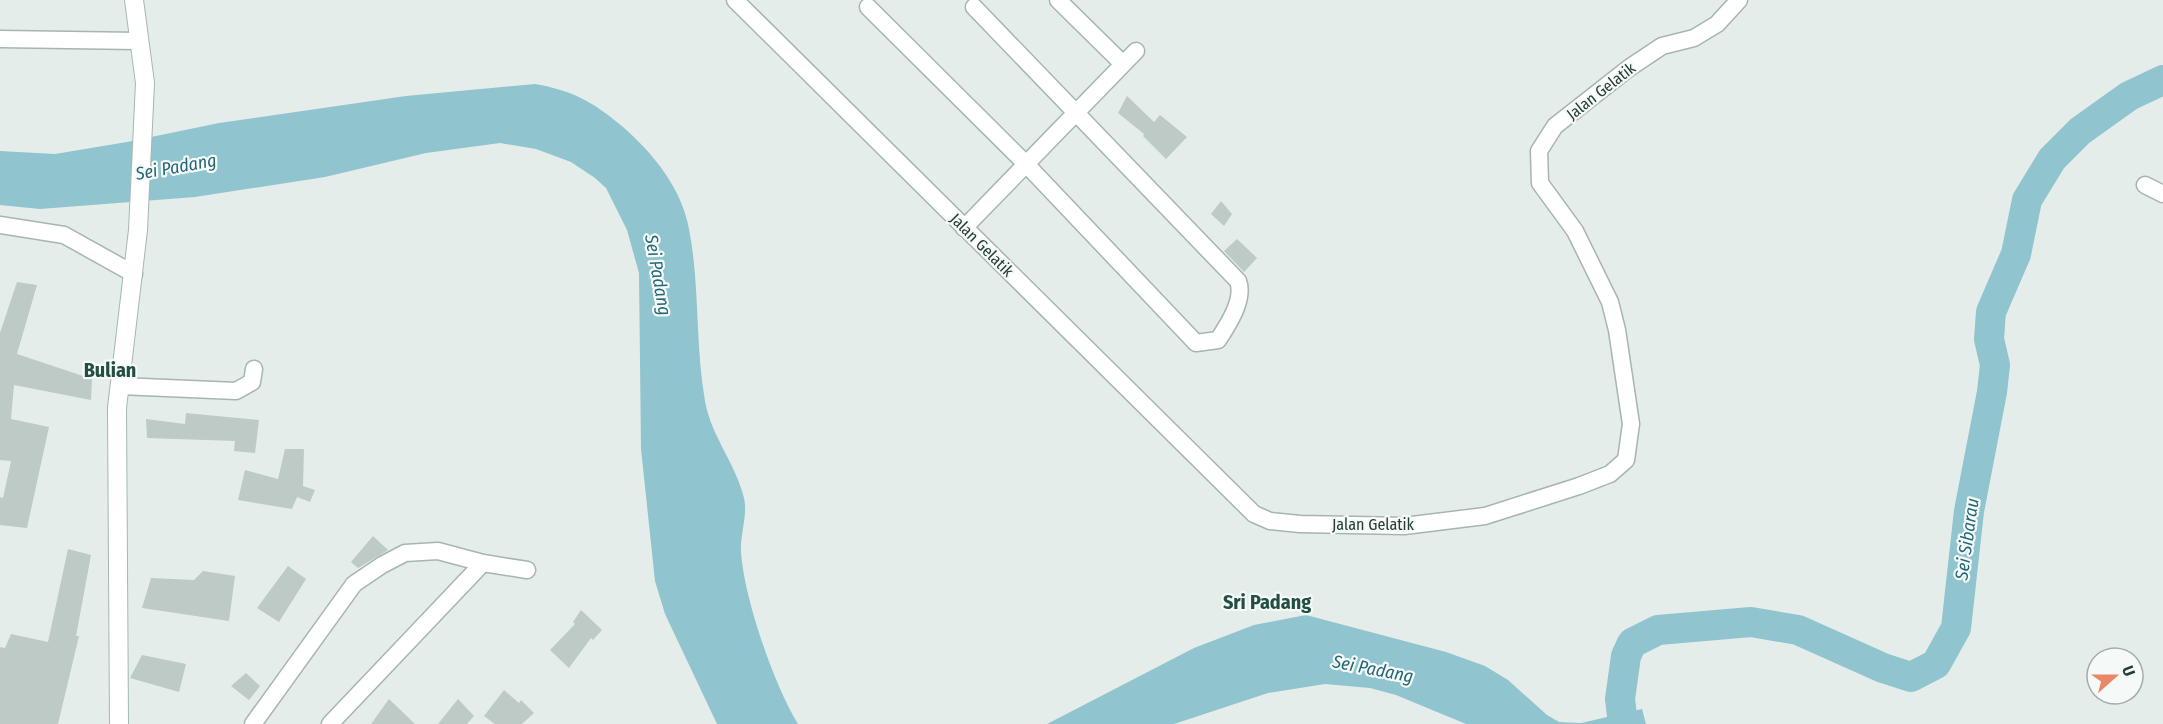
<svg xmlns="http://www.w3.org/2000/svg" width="2163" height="724" font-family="'Fira Sans Condensed',sans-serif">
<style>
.water{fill:#90c4ce}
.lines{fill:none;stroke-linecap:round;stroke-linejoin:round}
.river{stroke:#90c4ce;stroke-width:30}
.building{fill:#bdcac5}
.street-casing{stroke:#a7b5b0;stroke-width:19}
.secondary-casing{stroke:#a3b8b1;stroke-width:20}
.street{stroke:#fff;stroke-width:16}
.secondary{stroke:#fff;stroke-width:18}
.labels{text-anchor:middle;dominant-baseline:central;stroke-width:4.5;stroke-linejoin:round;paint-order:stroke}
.street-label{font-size:16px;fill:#253d37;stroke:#f5f9f7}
.water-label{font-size:18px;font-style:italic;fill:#226776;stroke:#f5f9f7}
.quarter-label{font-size:20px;font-weight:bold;fill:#224e44;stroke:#f5f9f7}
</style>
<rect width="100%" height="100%" fill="#e4ede9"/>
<path class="water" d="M535,84C574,91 593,102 623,127C653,153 682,189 689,229C700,285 695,344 705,401C711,436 736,464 744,498C748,515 740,534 741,552C744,598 774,685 798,724H717L665,614L655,581L641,449L639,273L627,230L606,188L595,178L571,162L536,149L500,143L426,153L325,177L195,197L40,209L0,205V151L55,154L127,142L219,123L406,96Z
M1306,615L1446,652L1485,666L1508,680L1547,715L1559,722L1581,723L1642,709L1646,724H1466L1396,695L1370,688L1325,684L1268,693L1174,724H1047L1194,648L1254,625Z"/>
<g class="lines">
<path class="river" d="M1623,724L1620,699L1626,656L1632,643L1658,630L1751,622L1798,630L1883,668L1911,677L1936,664L1956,628L1969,511L1992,392L1995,365L1989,339L1991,312L2016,254L2027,200L2052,159L2080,131L2129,96L2163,80"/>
</g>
<path class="building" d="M1127,96L1154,122L1160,115L1187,137L1166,159L1143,136L1144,134L1118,113Z
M1221,201L1232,214L1224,226L1211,214Z
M1237,239L1257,258L1244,272L1224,251Z
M17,282L37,285L17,354L92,379L91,400L14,385L11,419L49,427L27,528L0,525V497L3,498L11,461L0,460V333Z
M186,413L259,420L255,453L234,451L235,441L147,438L146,419L185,424Z
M285,449H304L303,486L315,490L310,502L297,497L292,509L238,500L245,470L278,479Z
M373,536L388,550L358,568L351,562Z
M68,549L91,555L76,636H79L58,724H0V647L5,648L11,634L48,642Z
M288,566L306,579L279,622L257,608Z
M203,571L235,576L229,621L142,608L151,578L194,580Z
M581,610L602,630L593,640L591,638L569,668L550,650L575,624L573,622Z
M142,655L186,664L179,692L130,678Z
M246,673L260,686L249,700L231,686Z
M504,690L519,703L521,700L534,713L522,724H495L484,716Z
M389,699L415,724H371Z
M458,699L474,716L467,724H438Z"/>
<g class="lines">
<defs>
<path id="street" d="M735,0L1254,514L1270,521L1300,524L1404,526L1485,516L1579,486L1610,474L1626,460L1631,424L1617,330L1610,302L1575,231L1540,183L1539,151L1555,126L1629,68L1662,46L1694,38L1717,24L1739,0
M1058,0L1123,64
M868,7L1026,164L1196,343L1218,340C1228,325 1245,299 1238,281L974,7
M0,39L138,41
M2145,185L2163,194
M0,225L64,235L134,274
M964,228L1136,51
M120,386L236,391L252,382L254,369
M253,724L354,584L382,565L405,553L438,551L483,563L527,570
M330,724L483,563"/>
<path id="secondary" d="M119,724L117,408L138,230L145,83L134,0"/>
</defs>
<use href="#street" class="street-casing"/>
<use href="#secondary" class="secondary-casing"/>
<use href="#street" class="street"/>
<use href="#secondary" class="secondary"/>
</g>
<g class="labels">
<g class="street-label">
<text transform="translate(1601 91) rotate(-38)">Jalan Gelatik</text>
<text transform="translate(982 245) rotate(45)">Jalan Gelatik</text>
<text x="1373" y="524">Jalan Gelatik</text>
</g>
<g class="water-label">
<text transform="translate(176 167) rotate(-10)">Sei Padang</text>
<text transform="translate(658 275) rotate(80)">Sei Padang</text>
<text transform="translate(1967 539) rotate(-82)">Sei Sibarau</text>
<text transform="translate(1373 669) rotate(11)">Sei Padang</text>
</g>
<g class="quarter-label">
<text x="110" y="370">Bulian</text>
<text x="1267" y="602">Sri Padang</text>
</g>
</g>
<g transform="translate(2115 676) rotate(69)"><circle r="28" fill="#f5f9f7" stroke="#a2aeaa" stroke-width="1.5"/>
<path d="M0-4.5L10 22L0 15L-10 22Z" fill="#e98766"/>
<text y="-9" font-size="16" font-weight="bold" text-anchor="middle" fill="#253d37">U</text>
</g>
</svg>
